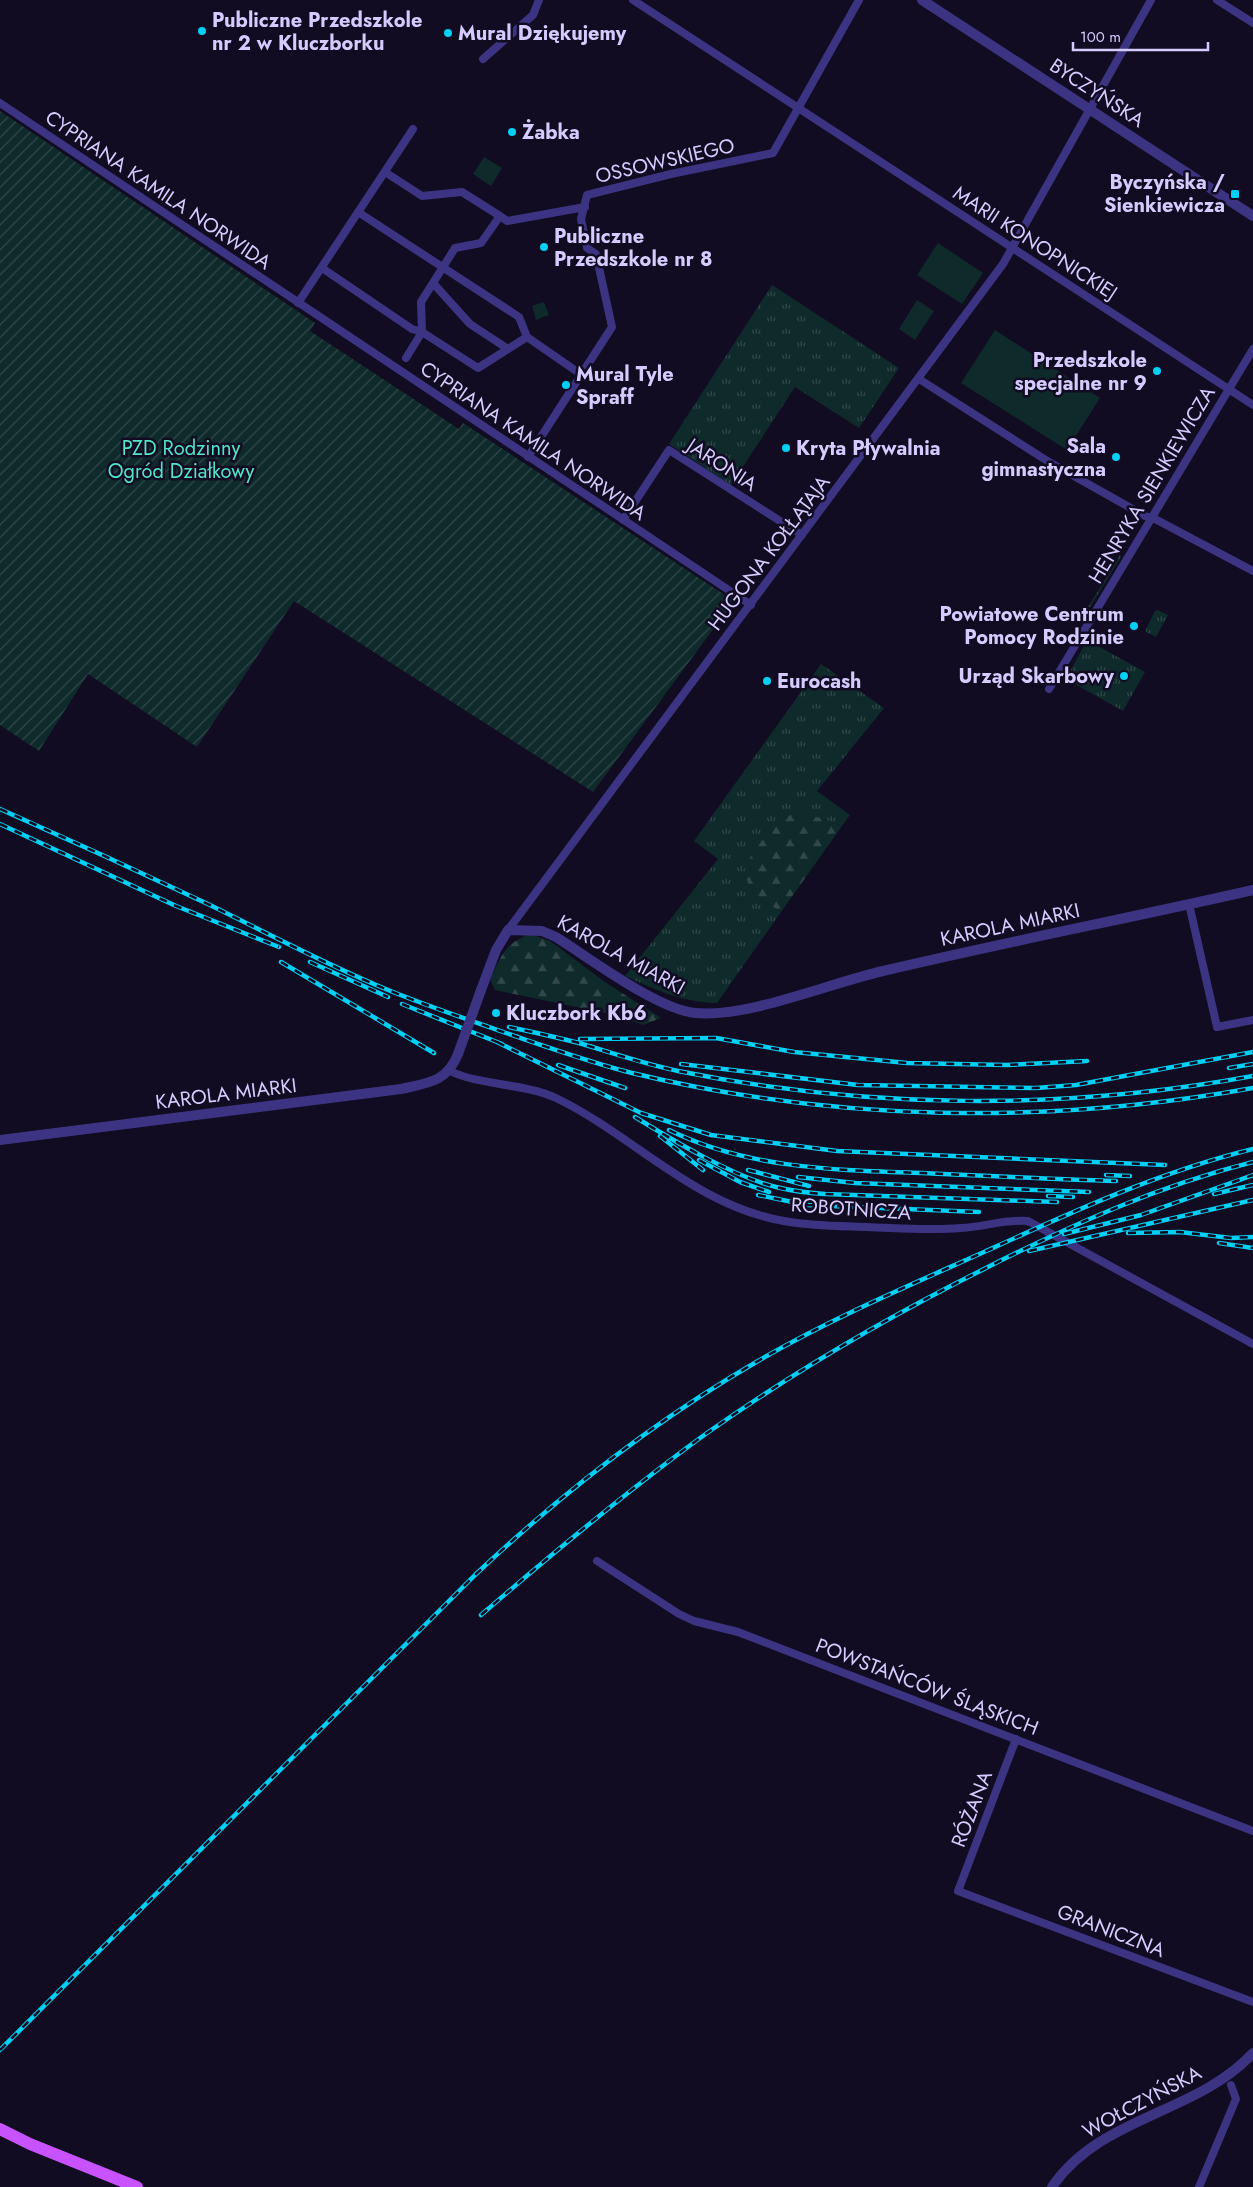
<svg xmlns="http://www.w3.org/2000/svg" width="1253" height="2187" font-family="Jost,sans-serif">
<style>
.grass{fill:url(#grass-tufts)}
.forest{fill:url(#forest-firs)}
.park{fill:#0f2a2b}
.garden{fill:url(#garden-furrows)}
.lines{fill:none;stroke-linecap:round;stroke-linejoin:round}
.minor{stroke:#3c3482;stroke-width:8}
.tertiary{stroke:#3c3482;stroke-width:10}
.primary{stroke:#c952ff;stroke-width:12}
.rail-casing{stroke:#00cff6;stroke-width:4.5}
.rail{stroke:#110c21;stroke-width:2.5;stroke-dasharray:8;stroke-linecap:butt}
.tertiary-bridge{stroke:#3c3482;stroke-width:10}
.poi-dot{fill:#00cff6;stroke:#110c21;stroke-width:2}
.labels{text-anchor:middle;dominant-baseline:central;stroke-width:5;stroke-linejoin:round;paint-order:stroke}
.poi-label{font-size:20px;font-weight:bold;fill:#d5cbff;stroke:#110c21;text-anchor:start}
.street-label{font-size:20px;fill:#d5cbff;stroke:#110c21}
.park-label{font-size:20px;fill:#52e4c9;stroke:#110c21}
</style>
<defs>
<pattern id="grass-tufts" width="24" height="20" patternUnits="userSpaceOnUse" patternTransform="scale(1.25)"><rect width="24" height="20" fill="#0f2a2b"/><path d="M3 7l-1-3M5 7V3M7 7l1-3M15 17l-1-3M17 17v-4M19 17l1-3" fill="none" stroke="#31484b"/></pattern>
<pattern id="forest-firs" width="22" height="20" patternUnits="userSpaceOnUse" patternTransform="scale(1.25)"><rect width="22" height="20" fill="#0f2a2b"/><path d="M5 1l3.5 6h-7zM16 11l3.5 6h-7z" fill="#31484b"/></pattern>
<pattern id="garden-furrows" width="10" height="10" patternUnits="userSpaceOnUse" patternTransform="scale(1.25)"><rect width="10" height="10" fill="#0f2a2b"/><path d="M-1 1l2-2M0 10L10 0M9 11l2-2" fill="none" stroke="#31484b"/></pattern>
</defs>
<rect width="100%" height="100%" fill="#110c21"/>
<path class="grass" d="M772,285L899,368L859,428L795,387L731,485L669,444Z
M1120,555L1121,557L1090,607H1088Z
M1158,610L1168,615L1156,637L1146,632V629L1155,611Z
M1087,640L1145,672L1123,711L1066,679Z
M821,664L884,708L817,791L850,815L842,826L821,818L750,892L781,912L717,1003C683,1003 655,989 625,976L718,859L694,841Z"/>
<path class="forest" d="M795,813L821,818L842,826L781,912L750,892L744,866L775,822Z
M530,934L550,941L605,982L661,1018L643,1025L615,1015L495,990L490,979C502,955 504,944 530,934Z"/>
<path class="park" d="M484,157L502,168L491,186L473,174Z
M938,243L983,273L962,304L917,275Z
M917,300L934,311L915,340L899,329Z
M544,302L549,315L536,320L532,306Z
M995,330L1100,398L1067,450L961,383Z"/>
<path class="garden" d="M0,111L315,323L310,331L459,429L463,423L734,601L593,792L294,601L197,747L88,674L39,751L0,725Z"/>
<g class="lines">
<path class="minor" d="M633,0L1253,405
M1217,0L1253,23
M483,59L533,15L539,0
M0,103L751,605
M385,172L422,196L462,192L500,216
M358,212L519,317L527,337
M322,268L412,329L422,332L421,302L455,248L481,243L500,216L507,221L585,207
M433,283L470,324L508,349
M298,303L413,129
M406,358L422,332L478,368L527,337L582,375
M919,379L1049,462L1145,516L1157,520L1253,571
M528,457L612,327L596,254L587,248L581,219L587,195L671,174L773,153L859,0
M623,520L669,450L802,535
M1049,689L1253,349
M1189,904L1217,1027L1253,1020
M508,930L1003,264L1151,0
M450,1071C481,1086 524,1083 556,1098C633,1135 695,1206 784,1221C811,1226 839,1226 866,1227C898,1228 929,1231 961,1228C984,1227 1005,1219 1028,1221L1253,1344
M597,1561L679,1614L694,1621L738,1632L1253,1831
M1016,1739L958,1891L1253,2002
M1199,2187L1236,2099L1231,2085"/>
<path class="tertiary" d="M922,0L1253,216
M481,990L496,950L508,930L542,931L556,937C591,959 657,1009 695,1013C748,1018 830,983 883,971C1006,942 1130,918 1253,890
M0,1140L401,1089C428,1083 447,1082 458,1054
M1052,2187C1100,2116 1197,2114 1253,2053"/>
<path class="primary" d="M0,2129L30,2144L137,2187"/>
<defs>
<path id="rail" d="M0,809C70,840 140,872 210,905C269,934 327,965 388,990C427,1006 467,1019 506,1033C547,1047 589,1062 632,1073C835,1122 1048,1125 1253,1088
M0,824L176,906L279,947
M281,962L434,1053
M310,962L388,997
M402,1004L502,1044
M509,1027C532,1032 556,1037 579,1043C612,1053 644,1064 678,1071C867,1109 1063,1111 1253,1076
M580,1039L716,1038L794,1052L907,1063L1007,1065L1087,1061
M497,1042L641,1113L711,1135L837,1151L1165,1165
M681,1064L858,1085L1036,1088L1076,1085L1253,1052
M558,1065L625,1088
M1229,1068L1253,1064
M635,1117C674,1141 732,1176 776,1187C792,1191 809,1193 825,1194L1057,1202
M669,1130C748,1169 836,1170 922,1173C986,1176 1051,1179 1116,1181
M660,1136L703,1170
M699,1160L740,1182L769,1192
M748,1170L809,1186
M1106,1175L1130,1176
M798,1177L855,1183L1089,1192
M1214,1194L1253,1185
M758,1195L807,1205L979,1212
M1048,1196L1073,1197
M1128,1233L1180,1232L1231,1238L1253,1237
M1064,1234L1141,1215L1253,1175
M1219,1243L1253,1248
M1029,1251L1253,1200
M481,1615C554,1552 628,1490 707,1433C795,1371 888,1317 984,1269C1071,1225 1158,1186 1253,1162
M0,2050L475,1575C562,1493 654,1421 758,1361C830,1319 908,1286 984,1252C1072,1212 1159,1172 1253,1149"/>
</defs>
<use href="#rail" class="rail-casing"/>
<use href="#rail" class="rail"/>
<path class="tertiary-bridge" d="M458,1054L481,990"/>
</g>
<g class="poi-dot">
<circle cx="202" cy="31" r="5"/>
<circle cx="448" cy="33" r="5"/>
<circle cx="512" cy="132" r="5"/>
<rect x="1230" y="189" width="10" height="10" rx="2.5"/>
<circle cx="544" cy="247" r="5"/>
<circle cx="1157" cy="371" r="5"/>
<circle cx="566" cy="385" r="5"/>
<circle cx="786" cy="448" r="5"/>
<circle cx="1116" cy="457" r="5"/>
<circle cx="1134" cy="626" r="5"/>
<circle cx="1124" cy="676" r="5"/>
<circle cx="767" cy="681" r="5"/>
<circle cx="496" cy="1013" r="5"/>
</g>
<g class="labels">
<g class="poi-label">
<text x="212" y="20">Publiczne Przedszkole<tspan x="212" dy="23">nr 2 w Kluczborku</tspan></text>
<text x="458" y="33">Mural Dziękujemy</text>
<text x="522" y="132">Żabka</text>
<text x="1225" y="182" text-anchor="end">Byczyńska /<tspan x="1225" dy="23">Sienkiewicza</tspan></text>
<text x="554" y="236">Publiczne<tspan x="554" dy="23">Przedszkole nr 8</tspan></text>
<text x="1147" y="360" text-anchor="end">Przedszkole<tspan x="1147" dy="23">specjalne nr 9</tspan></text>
<text x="576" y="374">Mural Tyle<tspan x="576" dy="23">Spraff</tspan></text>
<text x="1106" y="446" text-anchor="end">Sala<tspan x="1106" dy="23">gimnastyczna</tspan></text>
<text x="796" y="448">Kryta Pływalnia</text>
<text x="1124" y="614" text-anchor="end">Powiatowe Centrum<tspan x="1124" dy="23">Pomocy Rodzinie</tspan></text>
<text x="1114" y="676" text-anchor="end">Urząd Skarbowy</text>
<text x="777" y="681">Eurocash</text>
<text x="506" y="1013">Kluczbork Kb6</text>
</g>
<g class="street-label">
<text transform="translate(1097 93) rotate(33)">BYCZYŃSKA</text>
<text transform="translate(665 161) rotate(-13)">OSSOWSKIEGO</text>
<text transform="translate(158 190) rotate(34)">CYPRIANA KAMILA NORWIDA</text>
<text transform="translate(1035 243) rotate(33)">MARII KONOPNICKIEJ</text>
<text transform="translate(533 441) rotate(34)">CYPRIANA KAMILA NORWIDA</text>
<text transform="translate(722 465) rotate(33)">JARONIA</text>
<text transform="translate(1152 485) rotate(-59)">HENRYKA SIENKIEWICZA</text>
<text transform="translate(769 553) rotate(-53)">HUGONA KOŁŁĄTAJA</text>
<text transform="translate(1010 925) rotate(-12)">KAROLA MIARKI</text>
<text transform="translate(621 955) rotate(29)">KAROLA MIARKI</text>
<text transform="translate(226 1094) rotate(-7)">KAROLA MIARKI</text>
<text transform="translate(851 1209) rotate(4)">ROBOTNICZA</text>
<text transform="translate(927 1687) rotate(21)">POWSTAŃCÓW ŚLĄSKICH</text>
<text transform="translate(972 1809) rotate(-69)">RÓŻANA</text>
<text transform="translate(1111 1931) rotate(21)">GRANICZNA</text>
<text transform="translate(1142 2102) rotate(-28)">WOŁCZYŃSKA</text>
</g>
<g class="park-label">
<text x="181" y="448">PZD Rodzinny<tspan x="181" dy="23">Ogród Działkowy</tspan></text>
</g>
</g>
<path d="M1073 42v8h135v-8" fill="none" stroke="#d5cbff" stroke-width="2.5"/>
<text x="1080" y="42" font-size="15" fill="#d5cbff" stroke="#110c21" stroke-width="4" paint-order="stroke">100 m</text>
</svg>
